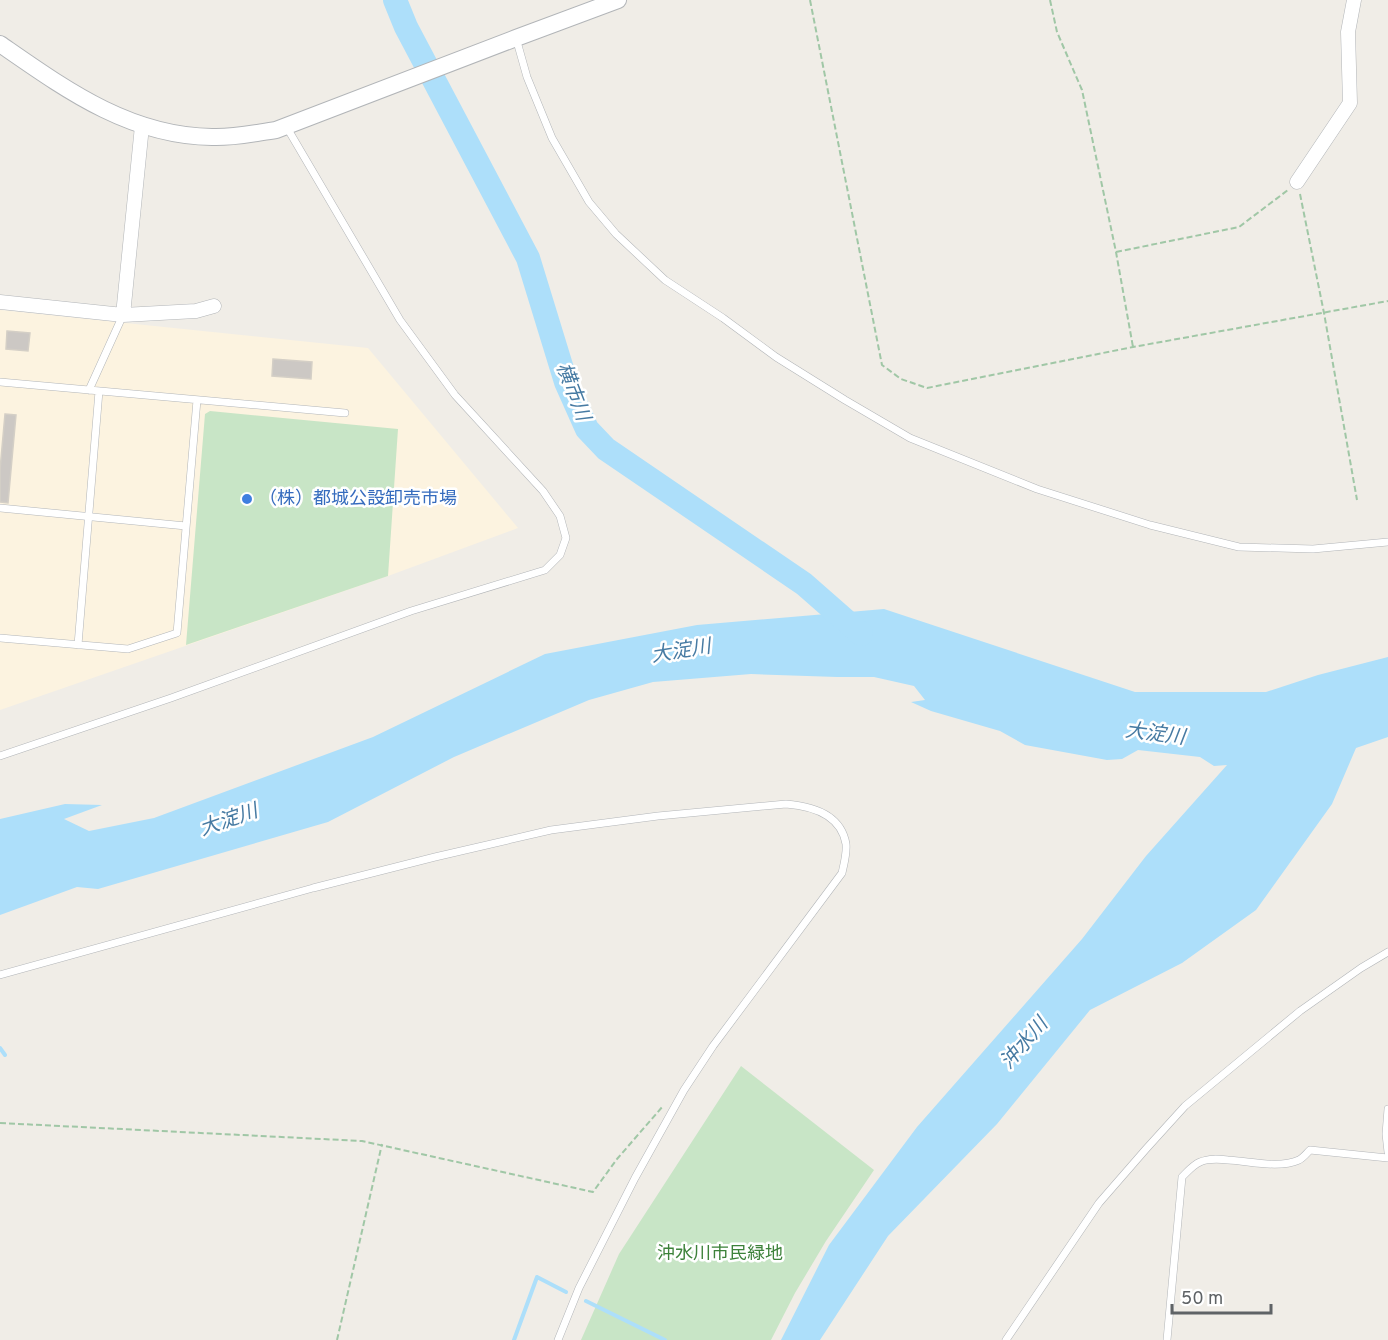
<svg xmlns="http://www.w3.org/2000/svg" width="1388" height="1340" font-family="Overpass,'Noto Sans JP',sans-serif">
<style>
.commercial{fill:#fcf3e0}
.green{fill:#c8e5c6}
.water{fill:#addffa}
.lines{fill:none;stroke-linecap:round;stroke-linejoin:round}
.stream{stroke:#addffa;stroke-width:4}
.river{stroke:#addffa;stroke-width:24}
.building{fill:#ccc8c4;stroke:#d4cfc6;stroke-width:1.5}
.service-casing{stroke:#b2b5b8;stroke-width:8}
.minor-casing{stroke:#b2b5b8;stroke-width:15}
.tertiary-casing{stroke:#b2b5b8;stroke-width:18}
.path{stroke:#a0c7a6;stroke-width:2;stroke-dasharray:6 3;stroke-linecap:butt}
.service{stroke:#fff;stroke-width:7}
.minor{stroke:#fff;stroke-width:14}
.tertiary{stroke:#fff;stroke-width:16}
.shop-dot{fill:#3f7fe0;stroke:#fff;stroke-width:2}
.labels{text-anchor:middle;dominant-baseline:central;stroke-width:5;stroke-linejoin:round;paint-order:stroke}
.shop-label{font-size:18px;fill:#366cbe;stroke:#fff;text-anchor:start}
.park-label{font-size:18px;fill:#3d823a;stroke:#fff}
.water-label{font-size:20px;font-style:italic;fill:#477ba3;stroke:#fff}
</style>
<rect width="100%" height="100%" fill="#f0ede7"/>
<path class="commercial" d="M0,310L368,348L518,528L388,576L0,710Z"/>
<path class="green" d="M210,411L398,429L388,576L186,645L205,414Z
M741,1066L874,1170L826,1241L795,1293L771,1340H581L619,1254Z"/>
<path class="water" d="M884,609L1135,692H1266L1318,675L1388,657V737L1356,748L1332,804L1256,910L1182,963L1090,1010L997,1124L888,1236L820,1340H781L829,1245L917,1127L1082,939L1146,856L1227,765L1214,766L1200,757L1138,750L1122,759L1107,760L1025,745L1000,731L931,711L911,702L925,700L914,686L874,677H837L751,674L653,682L589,700L454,757L328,822L98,889L77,887L0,915V819L65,804L102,805L64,819L89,831L154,818L373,737L545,654L697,625Z"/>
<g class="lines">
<path class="stream" d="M0,1048L5,1055
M586,1301L665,1340
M514,1340L537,1277L566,1292"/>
<path class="river" d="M395,0L406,27L528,258L566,382L587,429L606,449L804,584L861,634"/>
</g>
<path class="building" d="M7,331L30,333L28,351L6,349Z
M273,359L312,362L311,379L272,376Z
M5,414L16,415L8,503L0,502V470Z"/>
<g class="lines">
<defs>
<path id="service" d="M516,38L527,77L552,138L589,202L616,234L665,280L723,318L776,357L845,400L910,438L1037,489L1150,525L1239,547L1313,549L1388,542
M0,382L345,413
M89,390L123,315
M0,508L186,526
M0,638L128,649L177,633L197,400
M78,645L99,391
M0,756L171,698L411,611L545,570L560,555L566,538L560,516L543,491L455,395L400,320L286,126
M0,975L313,888L435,857L551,830L658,816L786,804C811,806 841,814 846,844C847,853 844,864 842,873L713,1046L684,1090L635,1178L579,1288L558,1340
M1388,1109L1386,1134L1388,1152
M1006,1340L1099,1203L1146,1149L1185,1106L1300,1011L1361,968L1388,952
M1167,1340L1182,1177C1188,1171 1193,1165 1200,1162C1209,1158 1219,1159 1228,1160C1250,1161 1278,1169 1299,1160C1303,1158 1306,1154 1310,1150L1388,1158"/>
<path id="minor" d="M1297,182L1350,103L1348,32L1354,0
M0,302L123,315L142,126
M123,315L196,311L214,306"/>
<path id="tertiary" d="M0,44C65,89 129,136 212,137C233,138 255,133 276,130L516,38L618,0"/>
</defs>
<use href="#service" class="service-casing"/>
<use href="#minor" class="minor-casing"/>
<use href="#tertiary" class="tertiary-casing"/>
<path class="path" d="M810,0L882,365L901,379L927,388L1133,347L1388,301
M1050,0L1057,32L1082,90L1116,252L1133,347
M1300,194L1324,313L1357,500
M1116,252L1239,227L1288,190
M0,1123L362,1141L593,1192L617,1159L663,1106
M337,1340L382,1144"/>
<use href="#service" class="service"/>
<use href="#minor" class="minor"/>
<use href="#tertiary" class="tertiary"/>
</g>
<circle class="shop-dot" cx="247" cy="499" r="6"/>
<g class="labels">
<g class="shop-label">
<text x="259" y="499">（株）都城公設卸売市場</text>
</g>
<g class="park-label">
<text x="720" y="1254">沖水川市民緑地</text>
</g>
<g class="water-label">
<text transform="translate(572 392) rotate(69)">横市川</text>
<text transform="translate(681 652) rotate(-9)">大淀川</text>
<text transform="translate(1155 735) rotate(7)">大淀川</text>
<text transform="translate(229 821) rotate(-19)">大淀川</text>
<text transform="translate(1025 1044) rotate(-49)">沖水川</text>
</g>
</g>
<path d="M1172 1304v9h99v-9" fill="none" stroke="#5f6366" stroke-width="3"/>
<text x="1181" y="1304" font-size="18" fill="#5f6366" stroke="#ffffff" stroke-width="4.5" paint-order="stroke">50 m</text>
</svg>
